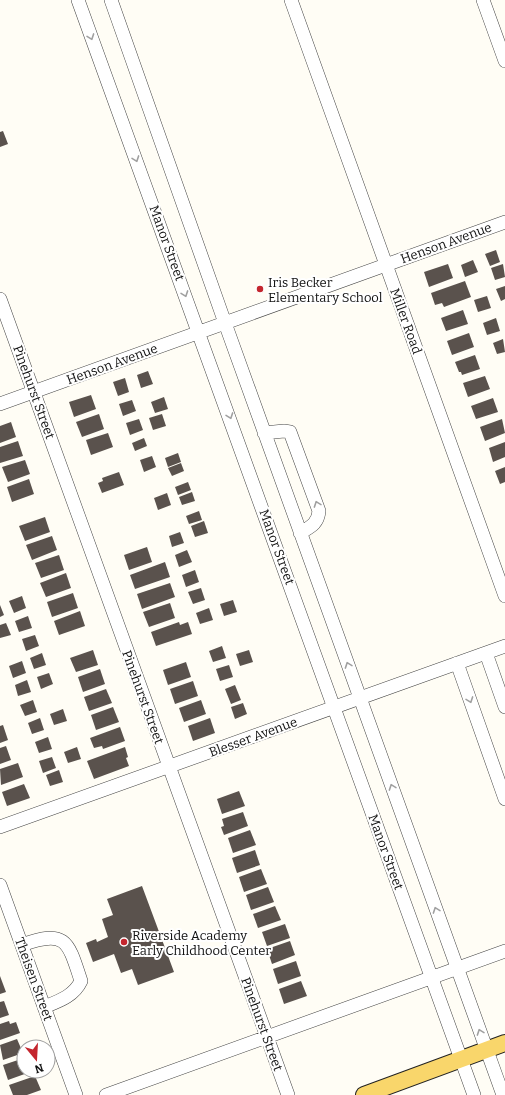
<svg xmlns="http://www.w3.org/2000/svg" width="505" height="1095" font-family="Bitter,serif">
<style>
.building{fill:#5a524d}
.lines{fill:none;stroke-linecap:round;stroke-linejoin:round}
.minor-casing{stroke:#444;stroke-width:14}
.major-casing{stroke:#222;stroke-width:18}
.minor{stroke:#fff;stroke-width:13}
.major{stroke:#f9d66b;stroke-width:16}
.oneway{stroke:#a0a0a0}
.poi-dot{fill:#c4262e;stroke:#fff;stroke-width:1.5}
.labels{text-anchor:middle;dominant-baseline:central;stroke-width:4;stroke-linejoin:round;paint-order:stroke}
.street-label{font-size:13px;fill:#111;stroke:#fff}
.poi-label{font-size:13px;fill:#111;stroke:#fff;text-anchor:start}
</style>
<rect width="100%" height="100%" fill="#fffdf5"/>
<path class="building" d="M3,131L8,144L0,147V132Z
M496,250L500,262L490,266L485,254Z
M473,260L478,272L465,277L461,265Z
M448,264L453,278L429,287L424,272Z
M503,264L505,277L495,280L491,268Z
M465,281L471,297L444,307L442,303L435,305L431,293Z
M505,286V299L501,301L496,289Z
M487,296L491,308L478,312L474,300Z
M463,310L468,324L446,331L441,318Z
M496,318L500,331L487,335L483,323Z
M469,333L474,347L452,355L447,341Z
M503,339L505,352L497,354L493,343Z
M475,355L480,369L462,375L461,372H459L455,362Z
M148,371L153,384L141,388L137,375Z
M485,376L490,389L468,397L463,383Z
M125,378L129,392L118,396L113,382Z
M91,395L96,409L74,417L69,402Z
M164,397L168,409L155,413L151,402Z
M493,398L498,412L476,419L471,406Z
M132,400L136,411L123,416L119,404Z
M99,414L104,429L82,437L76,422Z
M162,414L166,426L153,430L149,418Z
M139,419L143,430L130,435L126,423Z
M502,419L505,433L485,441L480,427Z
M11,422L16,437L0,443V426Z
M108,433L113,447L91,455L86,440Z
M144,438L147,446L135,451L132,443Z
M18,441L23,456L0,463V447Z
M505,442V457L493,462L489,448Z
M178,453L181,462L168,467L165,458Z
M152,456L156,467L144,472L140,460Z
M25,460L30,474L8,482L2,467Z
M181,463L184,471L172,476L168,468Z
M505,467V482L500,484L495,471Z
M119,472L124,485L102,493L98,483L103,481L102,478Z
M29,479L34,494L12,502L7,487Z
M188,482L191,490L178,495L175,487Z
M192,492L195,501L182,505L179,497Z
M167,493L171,505L158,510L154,498Z
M199,511L202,520L189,524L186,516Z
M45,517L50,532L25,541L19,526Z
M204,521L208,533L195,537L191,526Z
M180,532L184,543L172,547L169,536Z
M52,536L57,550L32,560L26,545Z
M147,547L152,562L129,570L124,555Z
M187,550L192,562L179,567L175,555Z
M59,555L64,570L41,578L35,563Z
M165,562L170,577L135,589L130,575Z
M195,570L199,582L186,587L182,575Z
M66,573L71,588L46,597L40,583Z
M170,583L175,597L142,609L137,594Z
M201,588L205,600L193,604L188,592Z
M73,593L78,608L52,617L47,602Z
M22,596L26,608L14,613L9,601Z
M233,600L237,612L224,616L220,604Z
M170,603L175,618L149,627L143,612Z
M0,605L4,615L0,617Z
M209,608L213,620L200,624L196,613Z
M80,611L85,626L59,635L54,621Z
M28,616L32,628L19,632L15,621Z
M179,622L180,625L188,622L192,634L156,646L151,632Z
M6,623L11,635L0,638V625Z
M35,635L39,646L26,651L22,639Z
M222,646L226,658L213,662L209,651Z
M93,650L98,665L76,672L70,658Z
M249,650L253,662L240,666L236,654Z
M42,653L46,665L34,669L30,658Z
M22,661L26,673L13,678L9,666Z
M186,662L191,677L168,685L163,670Z
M229,665L233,677L220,681L216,669Z
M100,669L105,684L83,692L78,677Z
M49,673L53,684L41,689L37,677Z
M27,680L31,692L18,696L15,685Z
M193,681L198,696L175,704L170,689Z
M235,685L241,700L231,704L225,689Z
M106,689L112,703L89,711L84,697Z
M33,700L37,712L25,716L20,705Z
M201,700L206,714L184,722L179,708Z
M243,703L247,714L235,719L231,707Z
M113,707L119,722L96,730L91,715Z
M63,709L67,721L54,725L50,714Z
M40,718L44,730L32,734L28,723Z
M210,718L215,733L193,741L188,726Z
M3,725L8,740L0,743V726Z
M120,727L125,741L103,749L102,746L94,748L90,738Z
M48,737L52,749L39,753L35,742Z
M6,746L11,760L0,764V748Z
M77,747L81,759L68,763L64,752Z
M125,747L128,757L126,758L129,766L94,779L87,761Z
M52,757L56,768L43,773L39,761Z
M18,763L23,777L1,785L0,769Z
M59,770L63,782L50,786L46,775Z
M24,784L30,798L7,806L2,792Z
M239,791L245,806L222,814L217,799Z
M243,812L248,826L224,835L221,827L224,826L222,819Z
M250,830L256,845L233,853L228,838Z
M255,850L260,865L237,873L232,858Z
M261,869L267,884L244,892L239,877Z
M142,886L174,972L138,985L132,969L121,973L114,954L93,962L86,943L96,939L97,942L108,937L102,919L113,915L107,899Z
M268,887L274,902L251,910L246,895Z
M275,906L281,920L258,928L253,914Z
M285,924L290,938L267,946L262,932Z
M290,941L295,955L272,964L267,949Z
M296,961L301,976L278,984L273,969Z
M0,976L6,992L0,994Z
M301,981L307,996L284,1004L279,989Z
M4,1001L9,1015L0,1018V1002Z
M9,1021L10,1024L16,1022L20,1033L0,1040V1024Z
M17,1039L23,1053L3,1060L0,1045Z
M24,1058V1071H33L8,1080L3,1065Z
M35,1076L41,1090L27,1095H13L9,1085Z"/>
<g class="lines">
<defs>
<path id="minor" d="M78,0L474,1095
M111,0L225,323L503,1095
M291,0L505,596
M483,0L505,61
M0,299L288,1095
M0,404L505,222
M264,433L284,431L290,432L319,511C318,524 310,527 300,533
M486,653L505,707
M457,663L505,799
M0,827L505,646
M0,885L76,1095
M22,945C66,929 68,941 81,981C74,996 59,1001 44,1007
M106,1095L505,951"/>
<path id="major" d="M364,1095L505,1043"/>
</defs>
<use href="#minor" class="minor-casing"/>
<use href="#major" class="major-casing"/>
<use href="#minor" class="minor"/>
<use href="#major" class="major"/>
</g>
<defs><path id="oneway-chevron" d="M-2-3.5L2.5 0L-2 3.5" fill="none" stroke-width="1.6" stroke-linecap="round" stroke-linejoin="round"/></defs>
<g class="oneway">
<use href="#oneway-chevron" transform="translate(91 37) rotate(70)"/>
<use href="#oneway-chevron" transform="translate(136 159) rotate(70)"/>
<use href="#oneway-chevron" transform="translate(185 294) rotate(70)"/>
<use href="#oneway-chevron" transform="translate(230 416) rotate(70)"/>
<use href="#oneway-chevron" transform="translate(317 504) rotate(-110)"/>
<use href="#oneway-chevron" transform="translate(348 665) rotate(-110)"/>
<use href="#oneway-chevron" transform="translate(470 700) rotate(70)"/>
<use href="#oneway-chevron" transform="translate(392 787) rotate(-110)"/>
<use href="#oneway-chevron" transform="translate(436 910) rotate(-110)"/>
<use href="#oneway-chevron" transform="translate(480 1032) rotate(-110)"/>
</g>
<g class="poi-dot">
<circle cx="260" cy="289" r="4"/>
<circle cx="124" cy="942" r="4"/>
</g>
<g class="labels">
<g class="street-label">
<text transform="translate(167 243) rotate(70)">Manor Street</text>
<text transform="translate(446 243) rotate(-20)">Henson Avenue</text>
<text transform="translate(406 321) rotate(70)">Miller Road</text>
<text transform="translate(112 364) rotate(-20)">Henson Avenue</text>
<text transform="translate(34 392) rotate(70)">Pinehurst Street</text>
<text transform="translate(277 547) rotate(70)">Manor Street</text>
<text transform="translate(143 697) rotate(70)">Pinehurst Street</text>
<text transform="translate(253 737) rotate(-20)">Blesser Avenue</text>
<text transform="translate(386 852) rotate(70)">Manor Street</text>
<text transform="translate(34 979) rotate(70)">Theisen Street</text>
<text transform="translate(262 1024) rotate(70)">Pinehurst Street</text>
</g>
<g class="poi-label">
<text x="268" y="282">Iris Becker<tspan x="268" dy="15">Elementary School</tspan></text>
<text x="132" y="935">Riverside Academy<tspan x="132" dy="15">Early Childhood Center</tspan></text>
</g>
</g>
<g transform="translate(36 1059) rotate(162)"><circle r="19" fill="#ffffff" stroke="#a0a0a0"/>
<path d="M0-3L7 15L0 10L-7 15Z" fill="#c4262e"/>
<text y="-6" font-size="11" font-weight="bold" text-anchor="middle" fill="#111111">N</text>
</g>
</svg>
